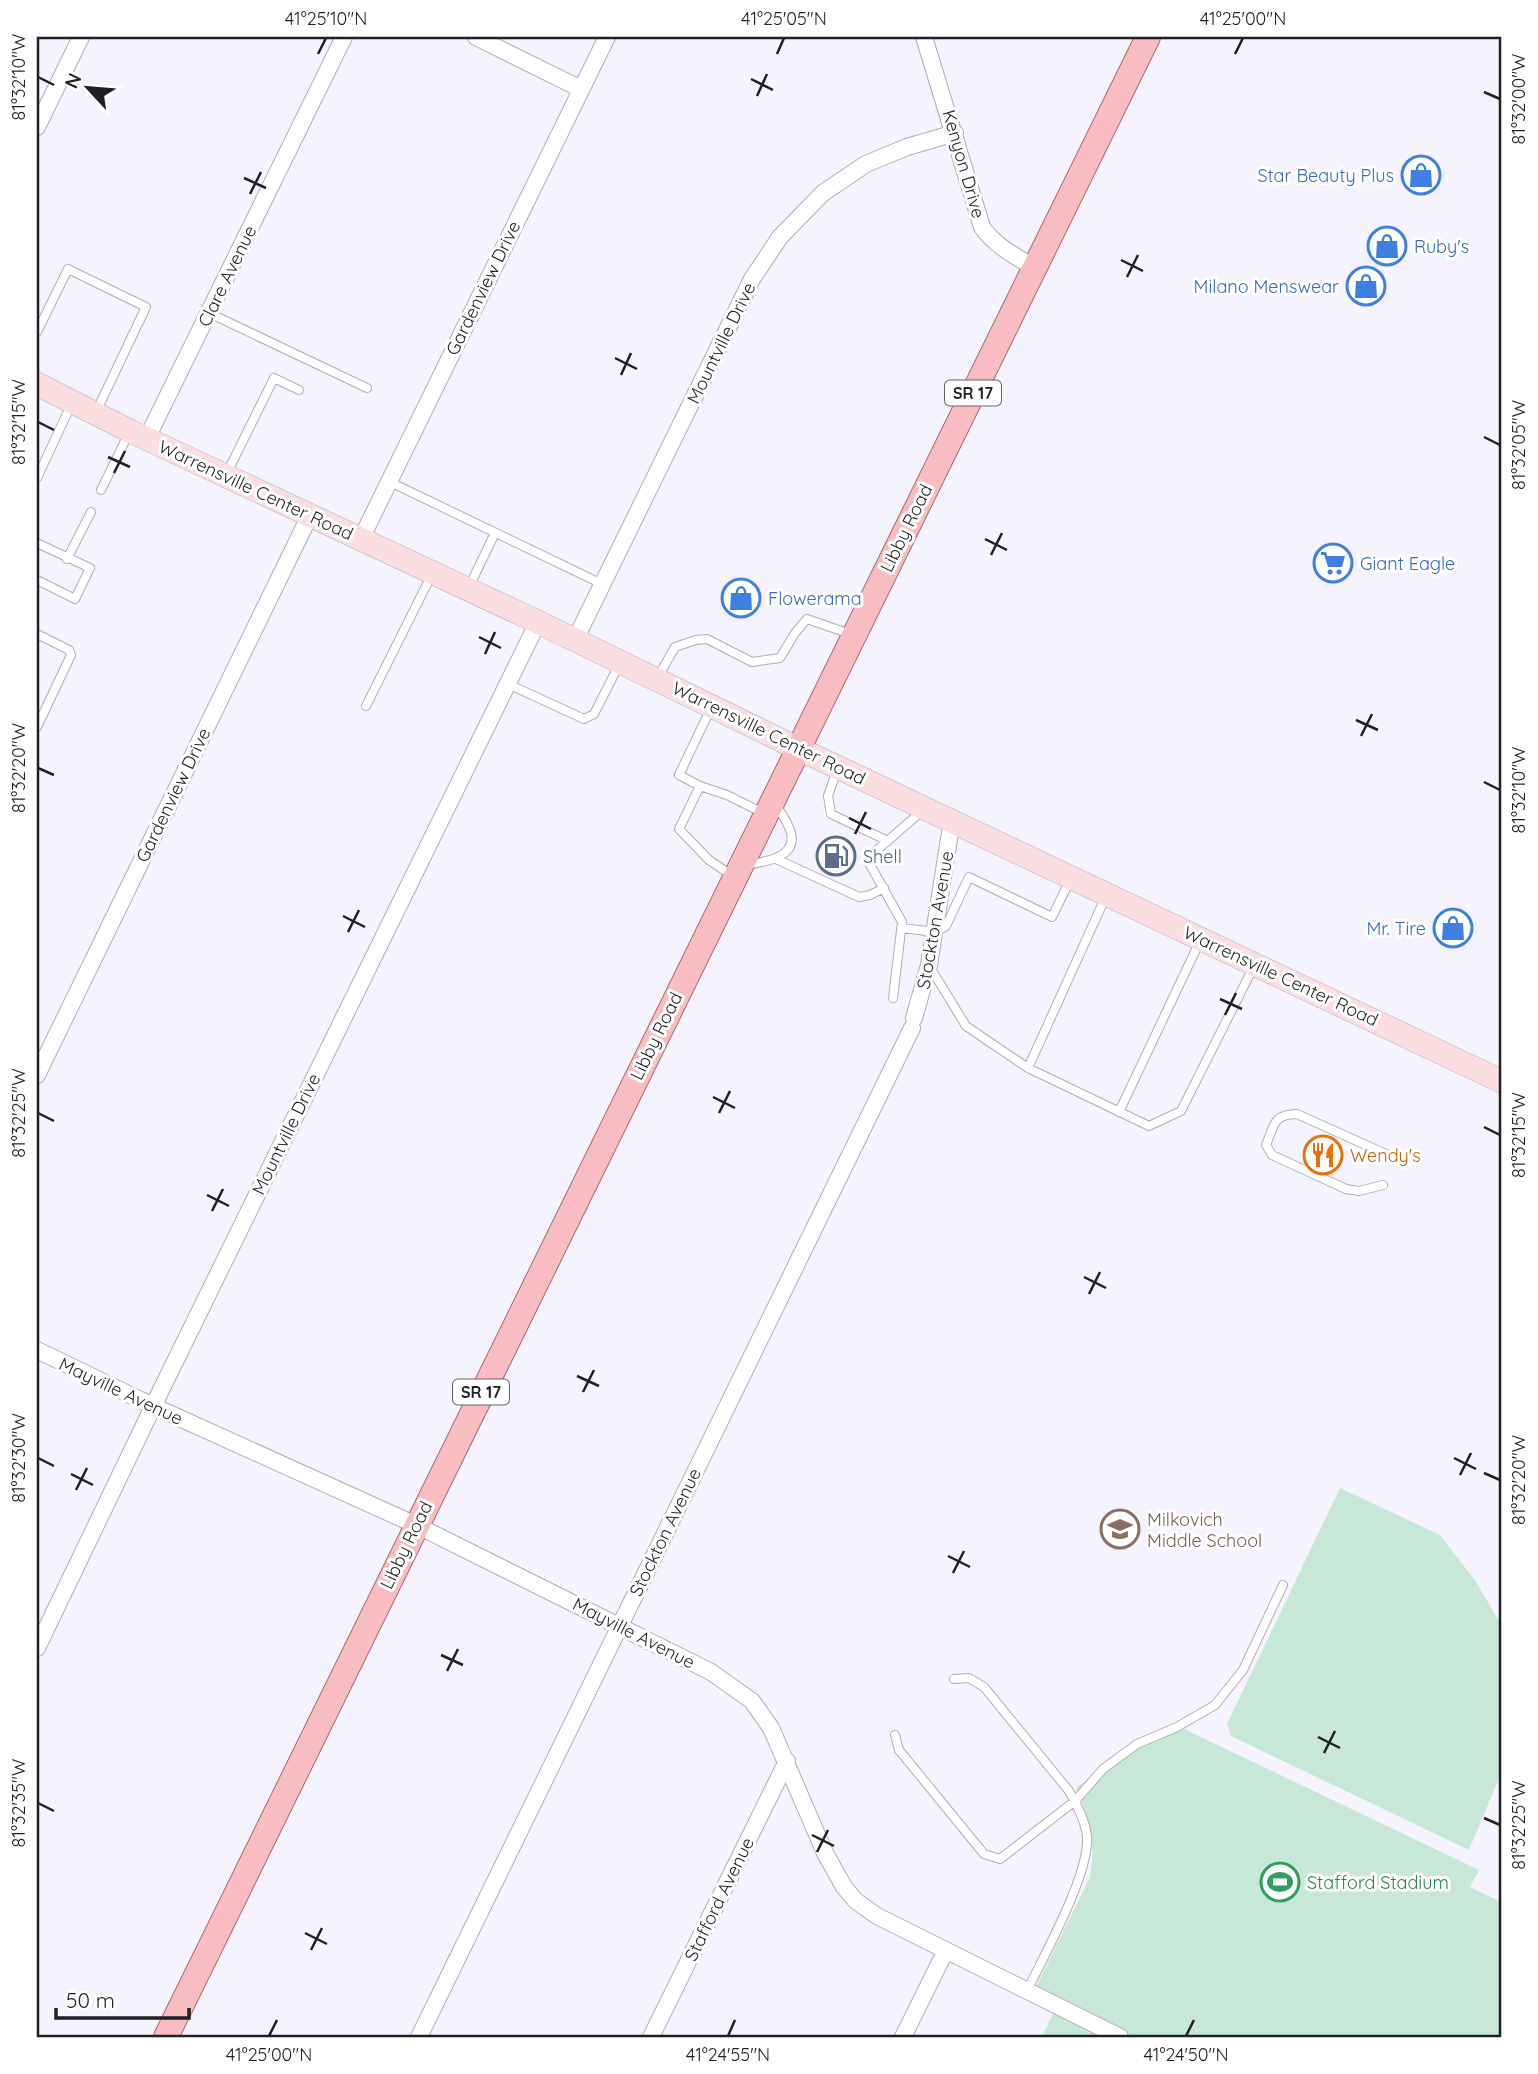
<svg xmlns="http://www.w3.org/2000/svg" width="1538" height="2074" font-family="Quicksand,sans-serif">
<style>
.green{fill:#c7e8d7}
.lines{fill:none;stroke-linecap:round;stroke-linejoin:round}
.service-casing{stroke:#afacb8;stroke-width:10}
.minor-casing{stroke:#afacb8;stroke-width:18}
.secondary-casing{stroke:#afacb8;stroke-width:24}
.primary-casing{stroke:#a9696e;stroke-width:26}
.service{stroke:#fff;stroke-width:8}
.minor{stroke:#fff;stroke-width:16}
.secondary{stroke:#fbdee0;stroke-width:23}
.primary{stroke:#f8bdc0;stroke-width:24}
.ticks{fill:none;stroke:#201f24;stroke-width:2.5}
.labels{text-anchor:middle;dominant-baseline:central;stroke-width:6;stroke-linejoin:round;paint-order:stroke}
.shield{fill:#fff;stroke:#636266;stroke-width:2}
.shield-label{font-size:16px;font-weight:bold;fill:#201f24}
.street-label{font-size:18px;fill:#201f24;stroke:#fff}
.shop-label{font-size:18px;fill:#366cbe;stroke:#fff;text-anchor:end}
.service-label{font-size:18px;fill:#4e5e75;stroke:#fff;text-anchor:start}
.food-label{font-size:18px;fill:#c56008;stroke:#fff;text-anchor:start}
.education-label{font-size:18px;fill:#785e54;stroke:#fff;text-anchor:start}
.leisure-label{font-size:18px;fill:#27864d;stroke:#fff;text-anchor:start}
.neatline{fill:none;stroke:#201f24;stroke-width:2.5}
.ticks-label{font-size:18px;text-anchor:middle;fill:#201f24}
</style>
<rect width="100%" height="100%" fill="#f5f3fd"/>
<path class="green" d="M1340,1488L1440,1535L1477,1583L1501,1625V1767L1497,1783L1469,1850L1231,1736L1227,1724Z
M1184,1729L1479,1870L1470,1887L1501,1902V2037H1042L1060,1999L1036,1987L1090,1877C1096,1838 1090,1823 1076,1788L1125,1753Z"/>
<g class="lines">
<defs>
<path id="service" d="M209,313L367,388
M37,332L68,269L146,307L96,412
M227,473L274,378L299,390
M37,478L71,405
M388,481L602,584
M101,490L129,433
M37,543L90,568L75,599L37,580
M67,559L91,512
M469,587L495,533
M37,634L69,650L71,655L37,727
M658,677L675,647L696,640L707,639L752,662L780,658L795,633L807,619L853,635
M508,684L584,719L594,714L619,665
M366,706L432,574
M837,770L828,796L831,814L888,841
M700,786L679,775L711,708
M776,859L859,897L870,895L884,888
M745,865C764,862 800,858 790,830C787,821 781,813 776,805
M731,875L709,860L679,829L700,786L727,795L763,813
M902,928L935,932L946,926L969,877L1052,917L1071,878
M930,967L966,1026L1028,1068L1149,1126L1181,1111L1253,968
M893,998L902,922L868,861L869,857L922,811
M1028,1068L1106,896
M1119,1112L1200,941
M1383,1185L1359,1191L1346,1189L1272,1155L1266,1145C1274,1126 1273,1114 1297,1114L1397,1159
M954,1679L969,1678L984,1687L1069,1791C1077,1805 1085,1820 1087,1836C1090,1874 1044,1955 1027,1991
M895,1735L899,1750L984,1854L1000,1859L1075,1801L1103,1769L1137,1744L1177,1727L1215,1705L1243,1670L1283,1585"/>
<path id="minor" d="M476,37L581,89
M924,37L982,227C995,246 1015,256 1035,268
M37,127L81,37
M147,438L344,37
M361,539L607,37
M575,640L752,279L780,237L823,193L866,164L907,147L955,133
M914,1018L929,965L952,820
M37,1075L310,515
M37,1350L153,1406L416,1525L711,1672L752,1701L771,1728L825,1853L844,1887L856,1901L877,1916L1120,2037
M37,1648L162,1388L538,622
M419,2037L912,1028
M651,2037L787,1761
M903,2037L946,1950"/>
<path id="secondary" d="M37,384L130,431L538,622L797,748L1501,1081"/>
<path id="primary" d="M166,2037L1148,37"/>
</defs>
<use href="#service" class="service-casing"/>
<use href="#minor" class="minor-casing"/>
<use href="#secondary" class="secondary-casing"/>
<use href="#primary" class="primary-casing"/>
<use href="#service" class="service"/>
<use href="#minor" class="minor"/>
<use href="#secondary" class="secondary"/>
<use href="#primary" class="primary"/>
</g>
<path class="ticks" d="M318,54L326,38M777,54L784,38M1235,54L1243,38M38,77L54,85M751,79L773,90M1484,92L1500,99M757,96L767,74M244,178L266,188M250,194L261,172M1121,260L1143,271M1127,277L1138,255M615,358L637,369M621,375L631,353M38,422L54,430M1484,437L1500,445M108,457L130,467M114,473L125,451M985,539L1007,550M991,555L1002,533M479,637L501,648M485,654L495,632M1356,720L1378,730M1361,736L1372,714M38,768L54,775M1484,782L1500,790M849,818L871,829M855,834L866,812M343,916L365,927M348,932L359,910M1220,999L1242,1009M1225,1015L1236,993M713,1097L735,1108M38,1113L54,1121M719,1113L730,1091M1484,1127L1500,1135M207,1195L229,1206M212,1211L223,1189M1084,1277L1106,1288M1089,1294L1100,1272M577,1376L599,1386M583,1392L594,1370M38,1458L54,1466M1454,1458L1476,1469M1484,1473L1500,1480M71,1474L93,1485M1460,1475L1471,1453M76,1490L87,1468M948,1556L970,1567M953,1573L964,1551M441,1655L463,1665M447,1671L458,1649M1318,1737L1340,1748M1324,1753L1335,1731M38,1803L54,1811M1484,1818L1500,1825M812,1835L834,1846M817,1852L828,1830M305,1933L327,1944M311,1950L322,1928M269,2036L277,2020M728,2036L735,2020M1186,2036L1194,2020"/>
<defs>
<symbol id="shop-ring" viewBox="-11 -11 22 22"><circle r="9.5" fill="#fff" stroke="#3f7fe0" stroke-width="1.5"/><path d="M-5-2.5h2.3a2.7 3.5 0 0 1 5.4 0H5L5.5 6h-11ZM-1.5-2.5h3a1.5 2.3 0 0 0-3 0Z" fill="#3f7fe0"/></symbol>
<symbol id="supermarket-ring" viewBox="-11 -11 22 22"><circle r="9.5" fill="#fff" stroke="#3f7fe0" stroke-width="1.5"/><path d="M-6-5.5h2.5l.6 2H6L4.5 2H-2.5L-4.4-4H-6ZM-1.5 3.2a1.3 1.3 0 1 0 .1 0ZM3 3.2a1.3 1.3 0 1 0 .1 0Z" fill="#3f7fe0"/></symbol>
<symbol id="fuel-ring" viewBox="-11 -11 22 22"><circle r="9.5" fill="#fff" stroke="#5c6f8a" stroke-width="1.5"/><path d="M-5.5-6h7V0h2V4h1.3V-2.5L3-4.5l.8-.8L6-3V5H2.5V1h-1V6h-7ZM-4.2-4.7v3.2H.2V-4.7Z" fill="#5c6f8a"/></symbol>
<symbol id="restaurant-ring" viewBox="-11 -11 22 22"><circle r="9.5" fill="#fff" stroke="#e8710a" stroke-width="1.5"/><path d="M-5-6h1v4h1v-4h1v4h1v-4h1v5L-1.5 .5V6h-2V.5L-5-1ZM5-6V6H3V1.5H1.5Q1.5-4 5-6Z" fill="#e8710a"/></symbol>
<symbol id="school-ring" viewBox="-11 -11 22 22"><circle r="9.5" fill="#fff" stroke="#8d6e63" stroke-width="1.5"/><path d="M0-5L7-2L0 1L-7-2ZM-4 1L0 2.5L4 1V4Q0 6-4 4Z" fill="#8d6e63"/></symbol>
<symbol id="stadium-ring" viewBox="-11 -11 22 22"><circle r="9.5" fill="#fff" stroke="#2e9e5b" stroke-width="1.5"/><path d="M0-5a6.5 5 0 1 0 0 10a6.5 5 0 1 0 0-10ZM-3.5-1.8h7v3.6h-7Z" fill="#2e9e5b"/></symbol>
</defs>
<g fill-rule="evenodd">
<use href="#shop-ring" x="1399" y="153" width="44" height="44"/>
<use href="#shop-ring" x="1365" y="224" width="44" height="44"/>
<use href="#shop-ring" x="1344" y="264" width="44" height="44"/>
<use href="#supermarket-ring" x="1311" y="541" width="44" height="44"/>
<use href="#shop-ring" x="719" y="576" width="44" height="44"/>
<use href="#fuel-ring" x="814" y="834" width="44" height="44"/>
<use href="#shop-ring" x="1431" y="906" width="44" height="44"/>
<use href="#restaurant-ring" x="1301" y="1133" width="44" height="44"/>
<use href="#school-ring" x="1098" y="1507" width="44" height="44"/>
<use href="#stadium-ring" x="1258" y="1860" width="44" height="44"/>
</g>
<g class="labels">
<g class="shield">
<rect x="945" y="380.5" width="56" height="25" rx="5"/>
<rect x="453" y="1379.5" width="56" height="25" rx="5"/>
</g>
<g class="shield-label">
<text x="973" y="393">SR 17</text>
<text x="481" y="1392">SR 17</text>
</g>
<g class="street-label">
<text transform="translate(964 164) rotate(74)">Kenyon Drive</text>
<text transform="translate(227 276) rotate(-64)">Clare Avenue</text>
<text transform="translate(483 288) rotate(-64)">Gardenview Drive</text>
<text transform="translate(721 343) rotate(-64)">Mountville Drive</text>
<text transform="translate(256 490) rotate(25)">Warrensville Center Road</text>
<text transform="translate(906 528) rotate(-64)">Libby Road</text>
<text transform="translate(769 733) rotate(26)">Warrensville Center Road</text>
<text transform="translate(173 795) rotate(-64)">Gardenview Drive</text>
<text transform="translate(935 920) rotate(-80)">Stockton Avenue</text>
<text transform="translate(1281 976) rotate(25)">Warrensville Center Road</text>
<text transform="translate(656 1036) rotate(-64)">Libby Road</text>
<text transform="translate(286 1134) rotate(-64)">Mountville Drive</text>
<text transform="translate(121 1391) rotate(25)">Mayville Avenue</text>
<text transform="translate(665 1532) rotate(-64)">Stockton Avenue</text>
<text transform="translate(406 1545) rotate(-64)">Libby Road</text>
<text transform="translate(634 1633) rotate(27)">Mayville Avenue</text>
<text transform="translate(719 1899) rotate(-64)">Stafford Avenue</text>
</g>
<g class="shop-label">
<text x="1394" y="175">Star Beauty Plus</text>
<text x="1414" y="246" text-anchor="start">Ruby's</text>
<text x="1339" y="286">Milano Menswear</text>
<text x="1360" y="563" text-anchor="start">Giant Eagle</text>
<text x="768" y="598" text-anchor="start">Flowerama</text>
<text x="1426" y="928">Mr. Tire</text>
</g>
<g class="service-label">
<text x="863" y="856">Shell</text>
</g>
<g class="food-label">
<text x="1350" y="1155">Wendy's</text>
</g>
<g class="education-label">
<text x="1147" y="1519">Milkovich<tspan x="1147" dy="21">Middle School</tspan></text>
</g>
<g class="leisure-label">
<text x="1307" y="1882">Stafford Stadium</text>
</g>
</g>
<rect width="1538" height="2074" fill="none" stroke="#ffffff" stroke-width="77"/>
<g transform="translate(88 88) rotate(296)" stroke="#ffffff" stroke-width="5" paint-order="stroke">
<path d="M0-5L12 26L0 18L-12 26Z" fill="#201f24"/>
<text y="-10" font-size="19" font-weight="bold" text-anchor="middle" fill="#201f24">N</text>
</g>
<path d="M56 2008v10h133v-10" fill="none" stroke="#201f24" stroke-width="3.5"/>
<text x="66" y="2008" font-size="21" fill="#201f24" stroke="#ffffff" stroke-width="5" paint-order="stroke">50 m</text>
<rect x="38" y="38" width="1462" height="1998" class="neatline"/>
<g class="ticks-label">
<text x="326" y="25">41°25'10"N</text>
<text x="784" y="25">41°25'05"N</text>
<text x="1243" y="25">41°25'00"N</text>
<text transform="translate(19 77) rotate(-90)" y="6">81°32'10"W</text>
<text transform="translate(1519 99) rotate(-90)" y="6">81°32'00"W</text>
<text transform="translate(19 422) rotate(-90)" y="6">81°32'15"W</text>
<text transform="translate(1519 445) rotate(-90)" y="6">81°32'05"W</text>
<text transform="translate(19 768) rotate(-90)" y="6">81°32'20"W</text>
<text transform="translate(1519 790) rotate(-90)" y="6">81°32'10"W</text>
<text transform="translate(19 1113) rotate(-90)" y="6">81°32'25"W</text>
<text transform="translate(1519 1135) rotate(-90)" y="6">81°32'15"W</text>
<text transform="translate(19 1458) rotate(-90)" y="6">81°32'30"W</text>
<text transform="translate(1519 1480) rotate(-90)" y="6">81°32'20"W</text>
<text transform="translate(19 1803) rotate(-90)" y="6">81°32'35"W</text>
<text transform="translate(1519 1825) rotate(-90)" y="6">81°32'25"W</text>
<text x="269" y="2061">41°25'00"N</text>
<text x="728" y="2061">41°24'55"N</text>
<text x="1186" y="2061">41°24'50"N</text>
</g>
</svg>
